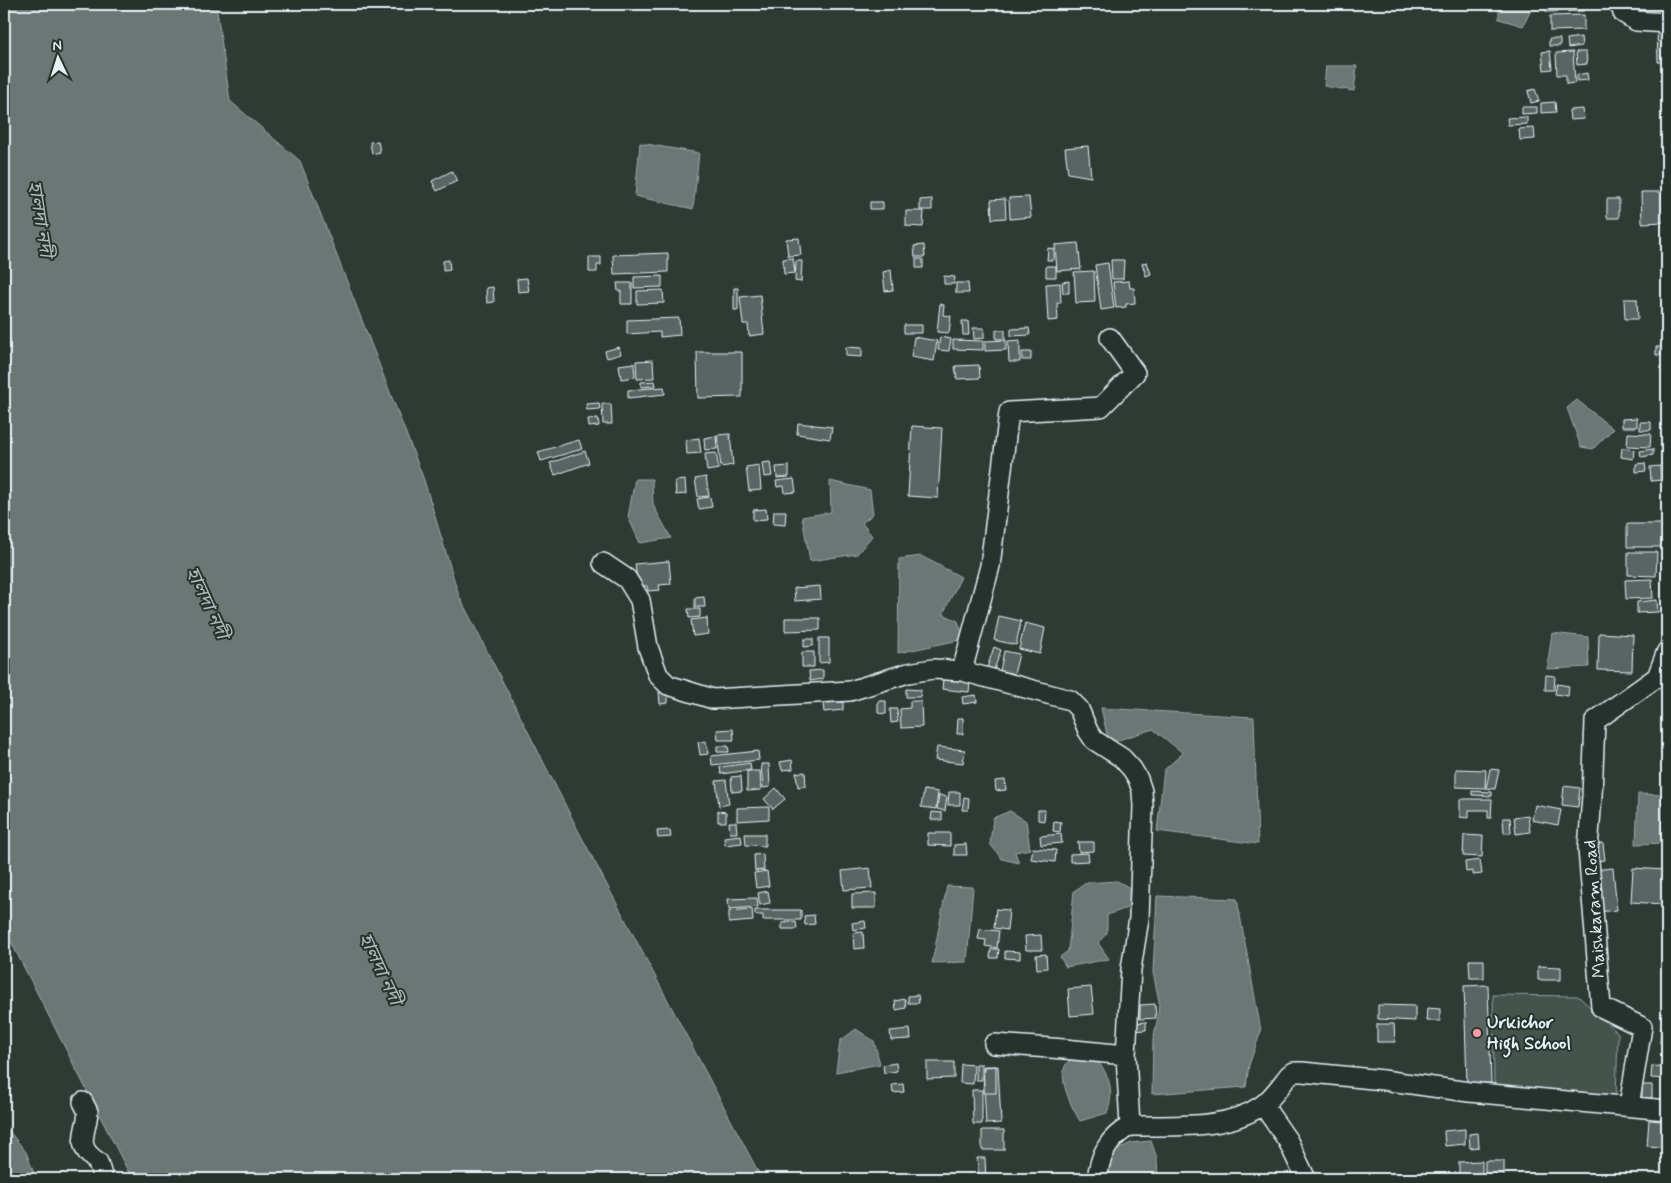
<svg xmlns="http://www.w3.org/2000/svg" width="1671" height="1183" font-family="Mynerve,'Noto Sans Bengali',sans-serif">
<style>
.green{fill:#45524e;stroke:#96a2a3}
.water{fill:#6b7775;stroke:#9da8a9}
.building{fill:#596563;stroke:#e8f1f8}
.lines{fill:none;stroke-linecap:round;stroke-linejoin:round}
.minor-casing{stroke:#e8f1f8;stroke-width:22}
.minor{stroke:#26332d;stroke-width:19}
.poi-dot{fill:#ff9aa2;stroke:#26332d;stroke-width:2}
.labels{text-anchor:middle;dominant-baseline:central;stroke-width:4;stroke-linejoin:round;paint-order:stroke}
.street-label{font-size:18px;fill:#e8f1f8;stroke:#26332d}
.poi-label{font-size:18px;font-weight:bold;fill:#e8f1f8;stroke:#26332d;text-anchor:start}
.water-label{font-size:19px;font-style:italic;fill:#b0babd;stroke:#26332d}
</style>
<rect width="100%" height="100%" fill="#2e3b35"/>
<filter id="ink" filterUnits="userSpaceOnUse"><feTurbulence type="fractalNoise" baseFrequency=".02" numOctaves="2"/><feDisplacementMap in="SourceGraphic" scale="10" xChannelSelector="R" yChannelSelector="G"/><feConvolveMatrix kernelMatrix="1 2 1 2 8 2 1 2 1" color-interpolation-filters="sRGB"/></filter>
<g filter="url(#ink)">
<path class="green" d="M1493,995L1578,996L1618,1033L1616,1099L1494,1086Z"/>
<path class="water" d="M4,4H216L230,101L300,161L424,480L459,596L579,832L762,1179H132L4,928Z
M1499,4H1534L1523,26L1499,19Z
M1326,66H1357L1354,91L1324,86Z
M640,143L699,153L693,209L635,196Z
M1577,400L1613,429L1593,449L1581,447L1567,408Z
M635,479H652L653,505L671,538L640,543L628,517Z
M830,481L870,490L873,514L862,523L872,536L857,554L810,561L802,517L831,512Z
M921,556L961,577L943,614L958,621L964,639L898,653L899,559Z
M1552,633L1588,637L1589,667L1547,669Z
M1101,708L1254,717L1258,844L1157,831L1164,770L1183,753L1153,729L1109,743Z
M1638,794L1667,795V843L1636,844Z
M1010,811L1026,821L1030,849L1015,852L1019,863L1002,859L990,844L993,818Z
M1117,881L1130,888L1133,906L1107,915V933L1098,943L1109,959L1066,967L1060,957L1068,951L1074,891L1086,883Z
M947,886L973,887L967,962L932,963Z
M1157,896L1237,899L1261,1031L1249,1065L1246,1087L1152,1094L1153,1040L1158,1017L1159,1001L1153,972Z
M856,1029L874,1041L880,1064L836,1072L840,1041Z
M1082,1054L1088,1062H1098C1111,1076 1114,1096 1107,1113L1080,1121C1072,1108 1055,1075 1068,1062C1071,1058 1078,1056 1082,1054Z
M4,1125L26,1152L36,1179H4Z
M1151,1141L1157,1158L1158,1179H1108L1111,1153L1131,1143Z"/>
<path class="building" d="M1546,4H1584V11L1546,12Z
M1584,15V30L1550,31V16Z
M1657,29H1667V62H1658Z
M1581,37L1582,46L1568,48L1567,39Z
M1549,39H1560V46H1549Z
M1550,51L1552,69L1544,70L1542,52Z
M1573,52L1575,83L1566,84V75H1557L1556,53Z
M1576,52H1586L1587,64L1577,65Z
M1587,73L1588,80L1577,81V75Z
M1535,89L1539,101L1531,103L1528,91Z
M1555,102L1556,112L1541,113V103Z
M1522,107H1537V113L1522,114Z
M1583,109L1584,119L1570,120L1569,110Z
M1527,117V124L1508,125L1507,118Z
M1534,128L1535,139L1520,140L1519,129Z
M378,141L380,152L372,154L370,142Z
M1088,146L1091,177L1068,173L1065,148Z
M452,171L457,181L437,191L432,181Z
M1641,192H1667V222L1642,223Z
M1029,197L1031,217L1010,219L1009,198Z
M932,199V210H920V200Z
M1005,199L1006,218L992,219L991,200Z
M1607,199H1619V218H1607Z
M870,202H883V209H870Z
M906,211H924L923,227L906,226Z
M799,238L801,255L788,256L786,239Z
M1078,243L1081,269L1057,271L1055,245Z
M924,245L925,257H915L914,246Z
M1048,248L1054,249V260H1047Z
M668,253V272L614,274L613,255Z
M589,257H601V265H597V272H589Z
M793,258L795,273L784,274L783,259Z
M916,259H923V268H916Z
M449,260L450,270L443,271V261Z
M1111,260H1124L1123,279H1112Z
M796,261H802L801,282L795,281Z
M1147,262L1151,274L1146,276L1142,263Z
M1108,263L1114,308L1101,310L1095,265Z
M1046,266H1056V277H1046Z
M891,270L893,290L885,291L883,272Z
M1094,271L1095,302L1076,303L1074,272Z
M662,276V287L634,288V277Z
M944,276L955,277L954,284H944Z
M527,278L529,291L518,292L517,279Z
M1069,281V293H1063L1062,282Z
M1129,281L1130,288H1134L1135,303L1126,304V307L1116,308L1113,282Z
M617,283H632V304H621V291H618Z
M956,283H968L969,293H956Z
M1060,283L1061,303H1057L1058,320L1048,321L1046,284Z
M493,287L494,302L487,303L486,288Z
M734,288H738V310H734Z
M663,290L664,303L637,304V291Z
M760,295L764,334L749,336L748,324H743L740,297Z
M1624,299H1637L1638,319H1625Z
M940,304L944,305L943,315L951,316L949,333L937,332Z
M679,318L680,335L660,337V332L627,334V320Z
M962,321H968L969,335H963Z
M904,325H922V333H904Z
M973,328H984V338L974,339Z
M1029,328L1030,335L1011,336V329Z
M996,330H1005V339H996Z
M914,337L937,341L934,361L911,357Z
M940,337L951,339L949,351L938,350Z
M953,340L983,341V350L953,349Z
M1006,340V350L985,351V341Z
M1020,340V362H1009L1008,341Z
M619,347L621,354L607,358L605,351Z
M846,347L862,348V357L846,356Z
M1656,347H1667V355H1656Z
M697,352H742V397L698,398Z
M1022,352H1031V360H1022Z
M653,360L654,378L637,379L636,361Z
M634,363L635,377L621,379L619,365Z
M979,365L980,378L957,379L955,366Z
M655,381L656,386L641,387V382Z
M664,387L665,394L628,398V390Z
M599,403L600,409L587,410L586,404Z
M602,404H611L612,424H603Z
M598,418L599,426L589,427L588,419Z
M1637,418V427H1622V419Z
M1640,422H1651V430H1640Z
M798,423L832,427L830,439L797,434Z
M912,426L942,428L938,498L908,496Z
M1628,433L1651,434L1650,447L1627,446Z
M730,434L733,465L721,467L717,435Z
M716,436L717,449L705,450L704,438Z
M699,438L701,453L687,454L686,440Z
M579,440L582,449L541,461L538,452Z
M1622,448L1634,450L1633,459L1621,457Z
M1653,449V455L1641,457L1640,451Z
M585,451L589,463L555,475L550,463Z
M716,453L719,469L707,471L705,454Z
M770,462L772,476L764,477L762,463Z
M1645,463L1646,471L1636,472V464Z
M759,465L761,490L749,491L746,467Z
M789,466V477L777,478L776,467Z
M1660,466L1661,480L1651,481L1650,467Z
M706,477L709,496L698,497L695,479Z
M794,479L796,492L785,493L784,486L777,487L776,481Z
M685,480L686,494L676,495L675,481Z
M710,497L712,507L699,509L697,499Z
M766,509L767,519L753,520V510Z
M774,511H786L785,525L773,524Z
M1627,524H1664L1663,547H1627Z
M1628,552H1657L1656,576L1628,575Z
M669,561L671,584L659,585L660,590L648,591L647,586H638L635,564Z
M1652,579L1653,598L1626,599L1625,580Z
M820,586L821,599L795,601L794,588Z
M704,597L705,607H695V598Z
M1657,600L1658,612L1637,613V602Z
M688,609H700V617L689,618Z
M999,616L1021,621L1016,645L994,640Z
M707,618L708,634L693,636L691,620Z
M785,618H820V630L785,631Z
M1025,623L1045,628L1040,654L1019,649Z
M1599,633L1633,635L1632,671L1598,670Z
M819,638H829V662L819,663Z
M804,639H813V646L804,647Z
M994,647L1001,650L994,670L987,668Z
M1004,651L1019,654L1014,674L1000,671Z
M802,652H814V667H802Z
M823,670V679L810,681L809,671Z
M1546,675L1555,676L1554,690H1545Z
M943,679L970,682L969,692L942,689Z
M1557,684L1569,686L1568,696L1555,694Z
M906,689L921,690L920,697H906Z
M668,691V703L660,704L659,692Z
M976,695L977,702L963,704L962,697Z
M878,701H886V714L878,713Z
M910,701H921L922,727L901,728L900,709L910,708Z
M843,702V710L824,712L823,703Z
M890,709H897L898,722L891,723Z
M958,718H963V734H957Z
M733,729L734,740H718L717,730Z
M706,741L708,754L700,755L698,742Z
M717,746H728L729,752H717Z
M937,747L965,750L963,763L935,760Z
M758,751L759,760L712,765L711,756Z
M792,760L793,769L782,770L780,762Z
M750,763L751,770L721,774L720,767Z
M761,764H769L770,787L763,788Z
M1456,769L1486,770L1485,788L1456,787Z
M1490,769L1499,770L1495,789L1486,788Z
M747,771H760L761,790L747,791Z
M805,772L806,786L798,787L796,773Z
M741,776L742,791L732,792L731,777Z
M726,780L729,804L719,806L716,781Z
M1005,780L1006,790L996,791L995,781Z
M1564,786L1580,788L1578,807L1562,805Z
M776,788L785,799L773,809L764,799Z
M924,790L938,792L936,809L921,807Z
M1472,791L1492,792V796L1472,795Z
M949,792H960V805H948Z
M939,795L947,797L945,811L937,809Z
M964,797L969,798L968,810H962Z
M1460,799H1492L1491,818H1488V810H1469V818L1460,817Z
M1535,805L1561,810L1558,825L1532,820Z
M769,807V819L737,821V808Z
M1038,810H1045L1044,821L1038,820Z
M718,811L726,812V822H718Z
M932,812L942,813V820H931Z
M1528,815L1530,832L1516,834L1514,817Z
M1503,818H1510L1511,833H1504Z
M1054,821L1061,822L1060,832L1053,831Z
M729,822H736L737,833H730Z
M670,830L671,837L658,838L657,831Z
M928,833H950V846L928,845Z
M745,834H765V846L746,845Z
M1061,834L1062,843L1041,845L1040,836Z
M741,835L742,843L725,845L724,837Z
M1464,835L1483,836L1482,857L1463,856Z
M1078,842H1094V851L1079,852Z
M1603,843L1605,860L1593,861L1592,844Z
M966,844L967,855H954V845Z
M1033,848L1056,850L1055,862L1031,859Z
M1088,853L1089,861L1070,862V854Z
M763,854L764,870L755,871L754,855Z
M1480,860L1482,874L1473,875V871L1466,872L1465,862Z
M870,868L872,888L844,890L842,871Z
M1613,868L1617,910L1598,912L1594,870Z
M1633,868L1665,870L1663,904L1631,902Z
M767,871L769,886L756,888L754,873Z
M768,891L770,903L760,905L758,893Z
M876,893V908H852V894Z
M757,898L758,907L729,909L728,899Z
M752,909L753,921L729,923V911Z
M996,909L1009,910L1007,930L994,928Z
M755,910H801V920H763V915H755Z
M814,915L815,924L805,925L804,916Z
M865,921L866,928L853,930L852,923Z
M796,922L797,929H782V923Z
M980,929L999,931L997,948L985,946L986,940L978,939Z
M863,932L864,948L854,949L853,933Z
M1041,935L1042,950H1026L1025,936Z
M991,949H999L998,958H990Z
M1005,951L1020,952V959L1005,958Z
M1046,954L1047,968L1037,969L1036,955Z
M1469,960H1484V978H1470Z
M1538,966L1561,967V980H1538Z
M1488,985L1491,1083L1467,1084L1464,986Z
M1091,987L1094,1014L1070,1016L1068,989Z
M918,995L919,1003H908V996Z
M905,999L906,1008L896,1010L895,1001Z
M1155,1004L1156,1018L1140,1019V1005Z
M1378,1005L1415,1006V1021L1378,1019Z
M1427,1008L1440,1009V1021H1426Z
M1146,1022V1030L1132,1031V1023Z
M1377,1024H1394L1395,1042H1377Z
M1661,1027H1667V1043H1660Z
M910,1029L911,1039L891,1040L890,1031Z
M927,1062H954V1078L927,1079Z
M896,1063L897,1071L884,1073L883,1065Z
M961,1064L974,1065L973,1084L960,1083Z
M976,1064H982V1080H976Z
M984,1066H996V1093H983Z
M998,1066L1001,1123L986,1124L983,1067Z
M1652,1066L1667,1067V1079L1651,1078Z
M903,1084L904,1092L893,1093L892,1085Z
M1642,1085H1652V1098H1642Z
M972,1090H982V1124H973Z
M1649,1120L1664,1121L1662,1147L1647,1146Z
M1465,1129V1144L1445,1146L1444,1131Z
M982,1130H1004V1150H982Z
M1478,1133L1479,1147L1470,1148L1469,1134Z
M977,1158H985L986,1179H979Z
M1482,1161V1176L1459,1177V1162Z
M1485,1161H1504V1179H1485Z"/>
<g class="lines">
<defs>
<path id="minor" d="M1620,4L1623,13L1636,21L1667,23
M1110,338L1135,373L1101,407L1009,412L990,566L962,671L1070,700L1079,709L1088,731L1094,740L1122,758L1132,769L1138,779L1142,791L1143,806L1139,918L1131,969L1126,1055L1130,1126C1172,1125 1224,1131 1261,1106C1272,1099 1281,1085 1289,1075L1294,1072H1302L1383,1080L1469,1092L1667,1110
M603,563L627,579L640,600L648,647L658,675L668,685L713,699L850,691L908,673L933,669L962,671
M994,1044L1064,1049L1126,1055
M83,1102L88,1112C86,1135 74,1146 98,1162L103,1179
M1263,1105L1288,1141L1306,1179
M1629,1106L1642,1027L1601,1007L1588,849L1592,796L1595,721L1657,677L1667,651
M1097,1179C1100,1155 1108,1138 1130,1126"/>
</defs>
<use href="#minor" class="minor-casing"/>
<use href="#minor" class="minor"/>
</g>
</g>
<circle class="poi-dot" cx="1477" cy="1033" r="5"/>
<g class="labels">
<g class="street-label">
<text transform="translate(1595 909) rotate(-94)">Maishkaram Road</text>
</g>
<g class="poi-label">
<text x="1487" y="1023">Urkichor<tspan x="1487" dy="21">High School</tspan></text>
</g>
<g class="water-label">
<text transform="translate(40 219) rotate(81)">হালদা নদী</text>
<text transform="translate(207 603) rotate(65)">হালদা নদী</text>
<text transform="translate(380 969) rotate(65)">হালদা নদী</text>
</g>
</g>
<rect width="1671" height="1183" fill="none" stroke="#26332d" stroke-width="20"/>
<rect x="10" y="10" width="1651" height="1163" fill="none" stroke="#e8f1f8" stroke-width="2" filter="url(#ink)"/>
<g transform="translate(58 58) rotate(356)" stroke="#26332d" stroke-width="4" paint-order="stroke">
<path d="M0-4L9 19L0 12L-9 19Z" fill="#e8f1f8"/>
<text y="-8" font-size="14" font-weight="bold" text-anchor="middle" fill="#e8f1f8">N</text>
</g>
</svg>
